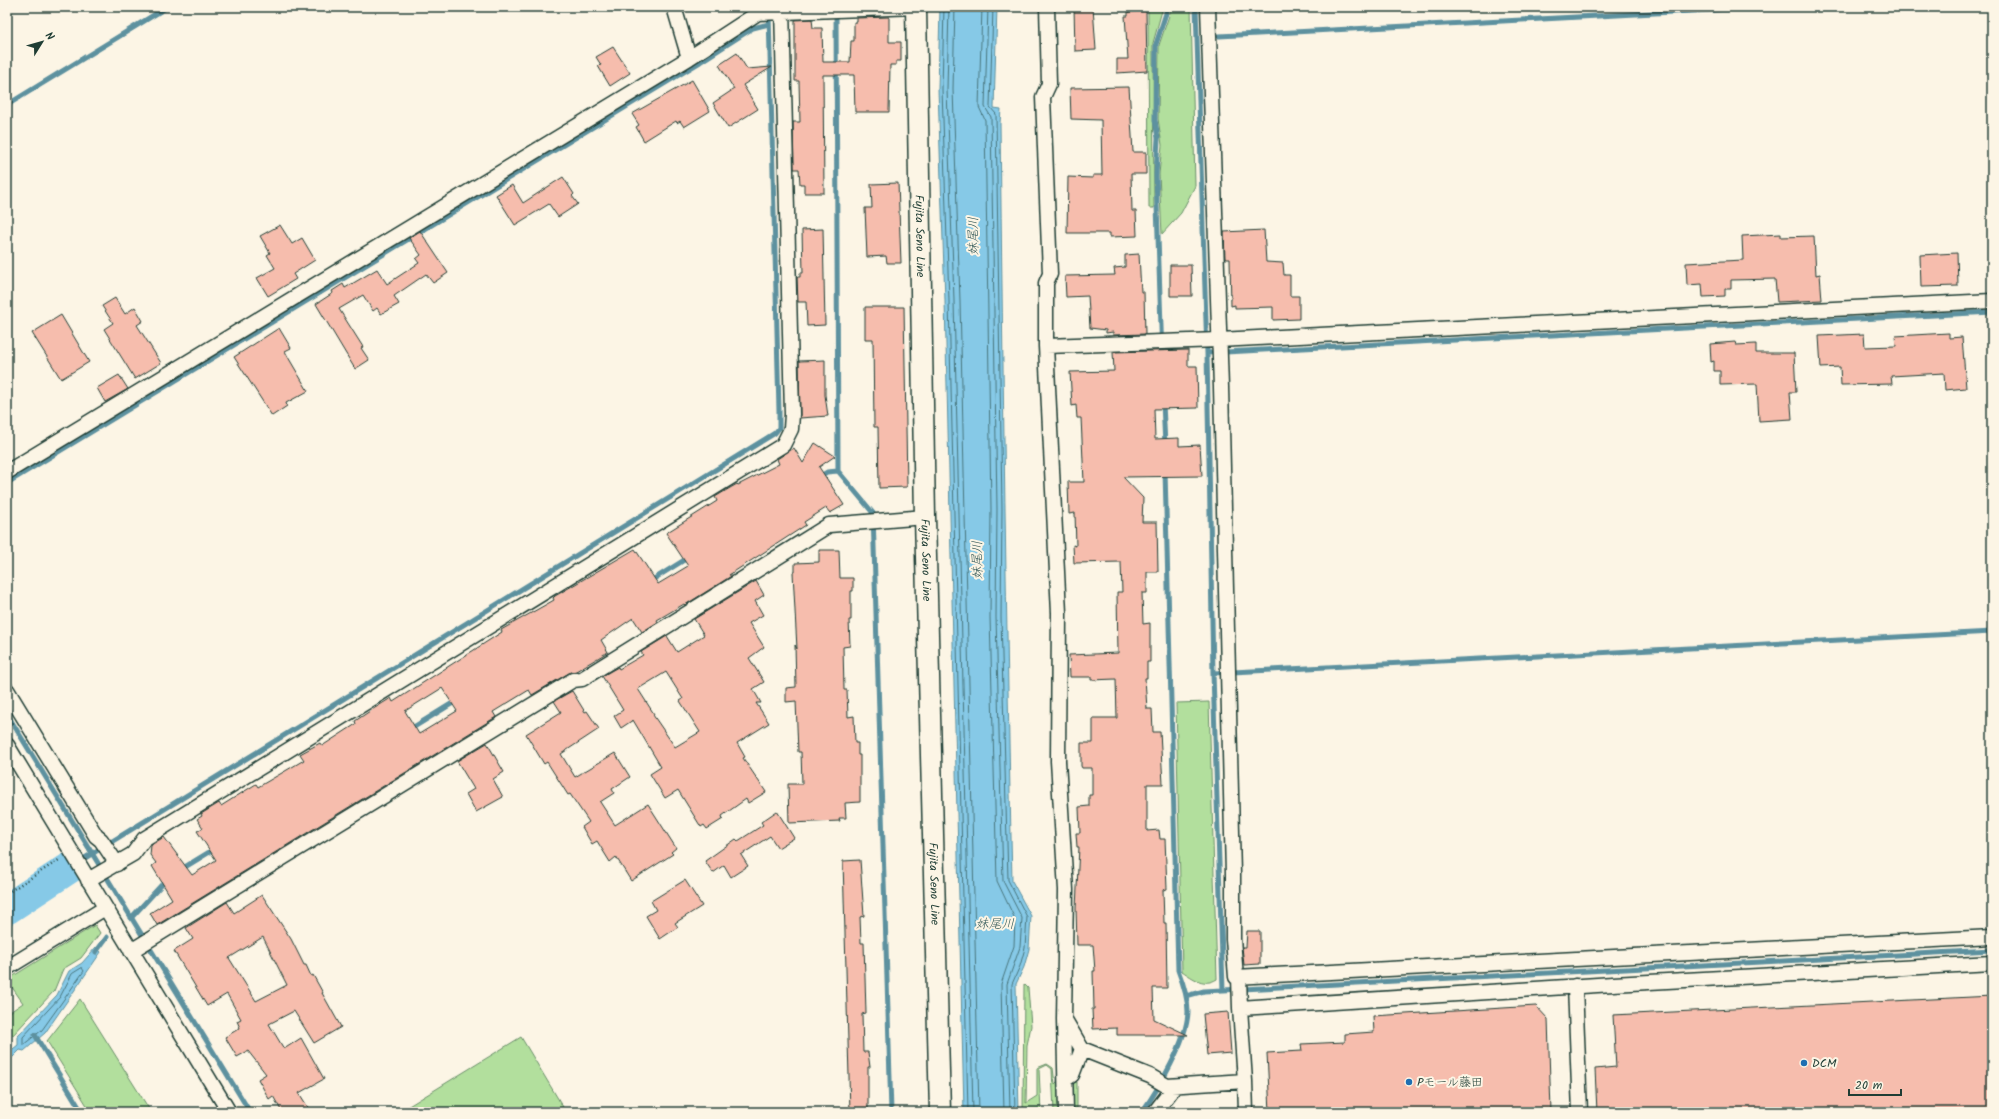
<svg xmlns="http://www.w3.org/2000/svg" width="1999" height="1119" font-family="Kalam,'Klee One',sans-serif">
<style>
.green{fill:#b2df9d;stroke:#688e68}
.water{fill:#86c9e7;stroke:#5d919f}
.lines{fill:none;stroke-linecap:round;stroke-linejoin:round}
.shore{stroke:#48757c;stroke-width:1}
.stream{stroke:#5d919f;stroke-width:5}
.river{stroke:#86c9e7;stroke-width:31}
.building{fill:#f6bdad;stroke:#1f3d34;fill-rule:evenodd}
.minor-casing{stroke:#1f3d34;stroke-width:17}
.secondary-casing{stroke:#1f3d34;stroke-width:23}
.path{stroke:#1f3d34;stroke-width:2.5;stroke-dasharray:1 3;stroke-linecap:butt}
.minor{stroke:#fcf5e5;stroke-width:14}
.secondary{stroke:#fcf5e5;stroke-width:20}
.poi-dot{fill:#1f6fb2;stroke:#fcf5e5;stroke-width:1.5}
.labels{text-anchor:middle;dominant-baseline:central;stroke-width:4;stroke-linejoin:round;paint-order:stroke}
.street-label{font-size:12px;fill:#1f3d34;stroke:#fcf5e5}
.poi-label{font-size:12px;fill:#1f3d34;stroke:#fcf5e5;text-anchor:start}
.water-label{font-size:13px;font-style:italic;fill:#345958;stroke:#fcf5e5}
</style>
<rect width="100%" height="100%" fill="#fcf5e5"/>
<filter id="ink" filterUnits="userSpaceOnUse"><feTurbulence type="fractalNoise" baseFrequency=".025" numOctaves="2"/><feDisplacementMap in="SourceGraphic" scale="8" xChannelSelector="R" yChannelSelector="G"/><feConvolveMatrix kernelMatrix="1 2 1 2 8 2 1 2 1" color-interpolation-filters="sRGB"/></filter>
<g filter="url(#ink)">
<path class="green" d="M1148,7H1163L1153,43L1154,208H1149Z
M1172,7H1191L1195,186L1181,213L1162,234L1159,174L1162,145L1158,119L1159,45Z
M1209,702L1217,979C1204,987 1194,979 1182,971L1176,703Z
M95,925L100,933L81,958L63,969L54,991L12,1036L7,1029V1014L23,1003L7,980Z
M1024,984L1028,988L1031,1026L1027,1045L1026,1103L1037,1096V1068L1047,1064L1053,1068L1055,1084L1057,1082L1058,1064H1060V1112H1054L1052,1069L1047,1065L1039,1069L1041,1112H1023Z
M80,999L151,1112H91L47,1041Z
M521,1037L563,1107L555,1112H399Z
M1077,1082V1112H1071L1070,1083Z"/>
<path class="water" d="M940,7H997L994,108L1001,109L1000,123C1003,375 1006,628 1012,881L1031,916L1029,949L1024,967L1016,984L1019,1112H964L945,301L938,89Z
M96,947L101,952L45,1033L24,1051L20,1050L7,1063V1050L9,1052L18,1045V1036L57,995L69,971L82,963Z"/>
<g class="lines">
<path class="shore" d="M944,7L942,89L949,301L968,1112
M949,7L947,89L954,301L973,1112
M955,7L953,89L960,301L979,1112
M982,7L979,107L985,120L991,509L990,617L997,881L1015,919L1014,946L1001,984L1004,1112
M988,7L985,107L991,117L997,509L996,617L1003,881L1022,918L1020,947L1007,984L1010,1112
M993,7L990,107L996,114L1002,509L1001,617L1008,880L1027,917L1025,948L1020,966L1012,984L1015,1112
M82,968L84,971L42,1030L23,1045V1037L60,997L72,974Z"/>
<path class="stream" d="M1196,7L1207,353L1213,673L1223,990
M836,12L838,471L873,513L891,1112
M1219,36L1767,7
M7,105L167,7
M1207,353L1992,312
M1162,357L1156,175L1158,138L1155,120L1156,44L1168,7
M1163,403L1165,445
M819,477L827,472L838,471
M7,483L700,62L753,28L769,24
M649,582L689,557
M1213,673L1992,632
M7,714L250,1112
M409,730L456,701
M85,858L775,433L779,428V411L769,14
M180,870L216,848
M131,918L167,879
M96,952L107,937
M1186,996L1204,991L1223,990L1992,950
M35,1035L82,1112
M1142,1112C1159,1088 1187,1041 1188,1012C1188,997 1183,983 1178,970L1165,471"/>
<path class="river" d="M7,909L71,867"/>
</g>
<path class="building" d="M1074,7H1093L1096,50L1075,51Z
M1146,11L1147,71L1117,73V59H1128L1125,16H1128V12Z
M889,17V42H901V61H896V65H890L889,112H855L854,75H823L824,193H804V184H800L799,169H794L793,122H800L799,81H795V20L812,19L813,28H822L823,62H850L851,41H854V22H857V18Z
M613,47L630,73L610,86L598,66L601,65L596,57Z
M737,53L747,69L772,67L743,85L758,109L728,128L713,103L734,89L719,65Z
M692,80L710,111L684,127L680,121L677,123L676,121L644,141L636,127L639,125L632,114Z
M1129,87L1133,152H1146V174H1131L1132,211H1136L1137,236L1110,237V233H1067L1068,177L1093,178V175H1102L1101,120L1071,119L1070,88Z
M563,177L574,194L572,196L578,204L558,217L549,204L515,225L496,195L512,185L523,203Z
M898,183L901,263H887L886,256L867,257L865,208H872L871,184Z
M280,225L292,244L302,238L315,260L293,274L296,279L268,296L257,278L275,268L267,255L270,253L260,236Z
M823,229L825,325L807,326L806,302H798L797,277H800V273H803L802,230Z
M1264,230L1266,262L1283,263L1284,275H1290V296H1299V319L1273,320V307L1235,308V305L1231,306L1230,259H1225L1224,232Z
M420,231L448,273L433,283L426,274L394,296L399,304L381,314L377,308L373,311L363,295L339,309L363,347L361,348L369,360L355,369L316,304L333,293L332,291L343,284L345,288L377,269L387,284L419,263L416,259L421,255L409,238Z
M1781,234V237L1814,236L1816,275L1820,274L1822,300L1777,302L1775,279L1731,280V289H1725V296L1703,297L1702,284L1687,285L1686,263L1743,260L1742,236Z
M1957,253L1958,286L1921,287L1920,255Z
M1139,254L1141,292H1144L1145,334L1113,335V332L1106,333V330L1090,328L1088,296L1066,297L1065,276L1115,275L1114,268L1125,267V255Z
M1170,265H1191L1192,296H1170Z
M115,298L125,314L135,307L143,321L137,325L161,363L135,379L104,329L113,323L102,306Z
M865,307H904L907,487L879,488L878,427H874L873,339H865Z
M61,315L89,362L61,379L32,333Z
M279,328L291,348L285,351L288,357L308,391L286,403L287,406L272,416L234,357Z
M1949,333V338L1962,337L1966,388L1945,390L1944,373L1891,376L1892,384L1841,385L1840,367L1821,368L1819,336L1864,334L1865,347L1896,346L1895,336Z
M1735,342L1736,345L1756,344V353H1794L1796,392H1790L1792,419L1759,421L1757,384L1720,385V371H1714V361L1711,362L1710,344Z
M1188,350V366H1197L1198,408L1154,409L1155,439L1179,438V446L1200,445L1202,476L1123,477L1143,498L1142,522H1157L1158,572H1147V593H1142L1143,624L1150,623V662H1147V678H1145L1147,709H1152L1153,732H1160L1163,784H1147V831L1159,830L1160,839H1165L1167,889L1163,890L1164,923H1166L1167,988H1153L1154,1019L1188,1035H1117V1028L1093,1029L1092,1009H1094L1093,971H1095L1093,945H1077L1076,908L1079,847H1077L1076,833H1080L1079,807L1089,806V795H1092V768H1082L1081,766V743H1093V718H1117L1116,679L1091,680V677H1070L1069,655L1118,653L1117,592H1122L1121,562L1074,563L1073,545L1076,546L1075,513L1069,514L1068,482H1084L1081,418H1077L1076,405L1072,406L1070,372L1114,371L1113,352Z
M825,360V395L828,416L800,418L799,361Z
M119,375L128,389L105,402L97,388Z
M815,443L835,456L819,467L844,505L830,513L826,508L804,522L806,525L729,575H733L685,605L684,604L657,620L658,622L642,632L633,618L601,640L608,652L576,671L569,673L532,695L529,690L493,712L496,717L157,925L150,913L172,899L152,866L156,863L150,855L151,845L164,837L192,875L216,860L197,831L203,828L197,819L202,816L201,814L219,803L221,806L256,784L258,787L304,760L300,754L320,743L322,746L356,724L355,721L370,711L391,698L393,702L502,632L501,630L554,600L553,598L555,596L635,549L658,584L688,566L666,533L717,501L715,497L730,488L737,484L738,485L779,464L777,459L794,448L803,463ZM442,688L457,711L419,734L405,711Z
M819,550H839L840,578H853V591H851V620H849L850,646L843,647L844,690H847L848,717L854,716L855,743H858V755H860V802L845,803L846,818H839L840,821L789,823L788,784H802L801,752H798L796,701L786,702V688L796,687L795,645L797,649L793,572H795V563L819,562Z
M756,581L764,595L755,601L763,615L749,623L764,647L749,658L764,682L753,689L761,703H756L769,723L737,743L745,757L743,758L766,792L748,803L746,799L722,816L723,819L707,829L704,825L701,827L678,790L665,798L650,774L661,767L633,720L621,728L614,716L623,710L602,676L618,667L619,669L643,655L641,652L667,636L677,652L704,635L694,619ZM666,672L683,699L680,701L700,732L675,747L653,715L654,714L638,689Z
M572,691L585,712L587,711L599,729L561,754L575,777L615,753L630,777L612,789L614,793L600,802L615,825L648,804L676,848L671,852L673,854L631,881L616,857L610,862L597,841L592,844L582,827L589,822L570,794L568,795L547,762L544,764L526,734L561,712L554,701Z
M487,743L504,772L493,779L503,797L476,812L466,794L474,789L457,761Z
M777,811L794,838L778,848L770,836L741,855L748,866L731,877L724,865L713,873L705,861L736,839L738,841L763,825L761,822Z
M860,860L864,916L860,917L861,943H864L866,1013L862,1014L863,1052H868L870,1067H868V1112H850L843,861Z
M685,880L702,906L675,923L678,927L660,939L646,916L656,910L651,901Z
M262,895L291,939L304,965H306L311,976L313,975L323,993H322L341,1027L314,1043L294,1011L269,1024L284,1049L301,1038L324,1079L299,1093L311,1112H282L273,1096L269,1099L258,1079L266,1074L248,1051L237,1057L225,1037L240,1028L237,1021L241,1019L227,994L207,1006L174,951L193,939L186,928L227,902L234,913ZM263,937L287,985L256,1001L229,958Z
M1247,931H1260V964L1244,965L1242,947H1246Z
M1992,996V1112H1597L1595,1069L1616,1067L1613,1015Z
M1536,1006L1548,1019L1551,1112H1270L1267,1053L1302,1051L1301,1044L1345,1042V1034L1374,1032L1373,1016Z
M1228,1012L1231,1053L1207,1055L1203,1014Z"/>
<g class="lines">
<defs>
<path id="minor" d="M674,7L689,58
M1047,7L1049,84L1043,97L1050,274L1046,283V346L1059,613L1058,761L1066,890L1064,1019L1066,1112
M1208,7L1221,387L1233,874V939L1236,977L1992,937
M1046,346L1219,340L1992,301
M7,472L689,58L758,13L916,7
M7,690L96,836L101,840L117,864
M7,745L229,1112
M88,880L133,854L144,839L783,445L791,429L792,414L782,7
M131,951L573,680L582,679L829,525L925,517
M7,968L105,908
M1239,977L1240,1008
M1575,986L1580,1112
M1065,1020L1082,1049
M1066,1079L1072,1075L1082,1049L1150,1076L1167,1086L1245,1081L1240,1008L1613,984L1992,963
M1245,1081L1246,1112
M1155,1112L1175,1086"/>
<g id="secondary">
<path id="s1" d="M916,7L925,517L940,1112"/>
</g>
</defs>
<use href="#minor" class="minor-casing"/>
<use href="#secondary" class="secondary-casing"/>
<path class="path" d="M7,893L59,860"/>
<use href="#minor" class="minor"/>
<use href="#secondary" class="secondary"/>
</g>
</g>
<g class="poi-dot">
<circle cx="1804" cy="1063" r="4"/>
<circle cx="1409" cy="1082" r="4"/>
</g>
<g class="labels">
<g class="street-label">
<text stroke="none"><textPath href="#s1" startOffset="229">Fujita Seno Line</textPath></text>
<text stroke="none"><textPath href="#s1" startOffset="553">Fujita Seno Line</textPath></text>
<text stroke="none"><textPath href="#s1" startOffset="877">Fujita Seno Line</textPath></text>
</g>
<g class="poi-label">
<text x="1812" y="1063">DCM</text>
<text x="1417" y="1082">Pモール藤田</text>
</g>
<g class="water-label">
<text transform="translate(974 236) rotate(-91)">妹尾川</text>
<text transform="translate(978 560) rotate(-91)">妹尾川</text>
<text x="995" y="924">妹尾川</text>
</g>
</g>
<rect width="1999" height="1119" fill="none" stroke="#fcf5e5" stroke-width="24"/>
<rect x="12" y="12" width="1975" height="1095" fill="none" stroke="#1f3d34" stroke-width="1.5" filter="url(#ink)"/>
<g transform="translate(42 42) rotate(53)" stroke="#fcf5e5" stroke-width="3" paint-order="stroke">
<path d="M0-3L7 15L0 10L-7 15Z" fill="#1f3d34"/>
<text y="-6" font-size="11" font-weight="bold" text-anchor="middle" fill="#1f3d34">N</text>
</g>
<path d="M1849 1089v6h52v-6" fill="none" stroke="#1f3d34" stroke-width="2"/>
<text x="1855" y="1089" font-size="12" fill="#1f3d34" stroke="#fcf5e5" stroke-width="3" paint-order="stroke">20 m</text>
</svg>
